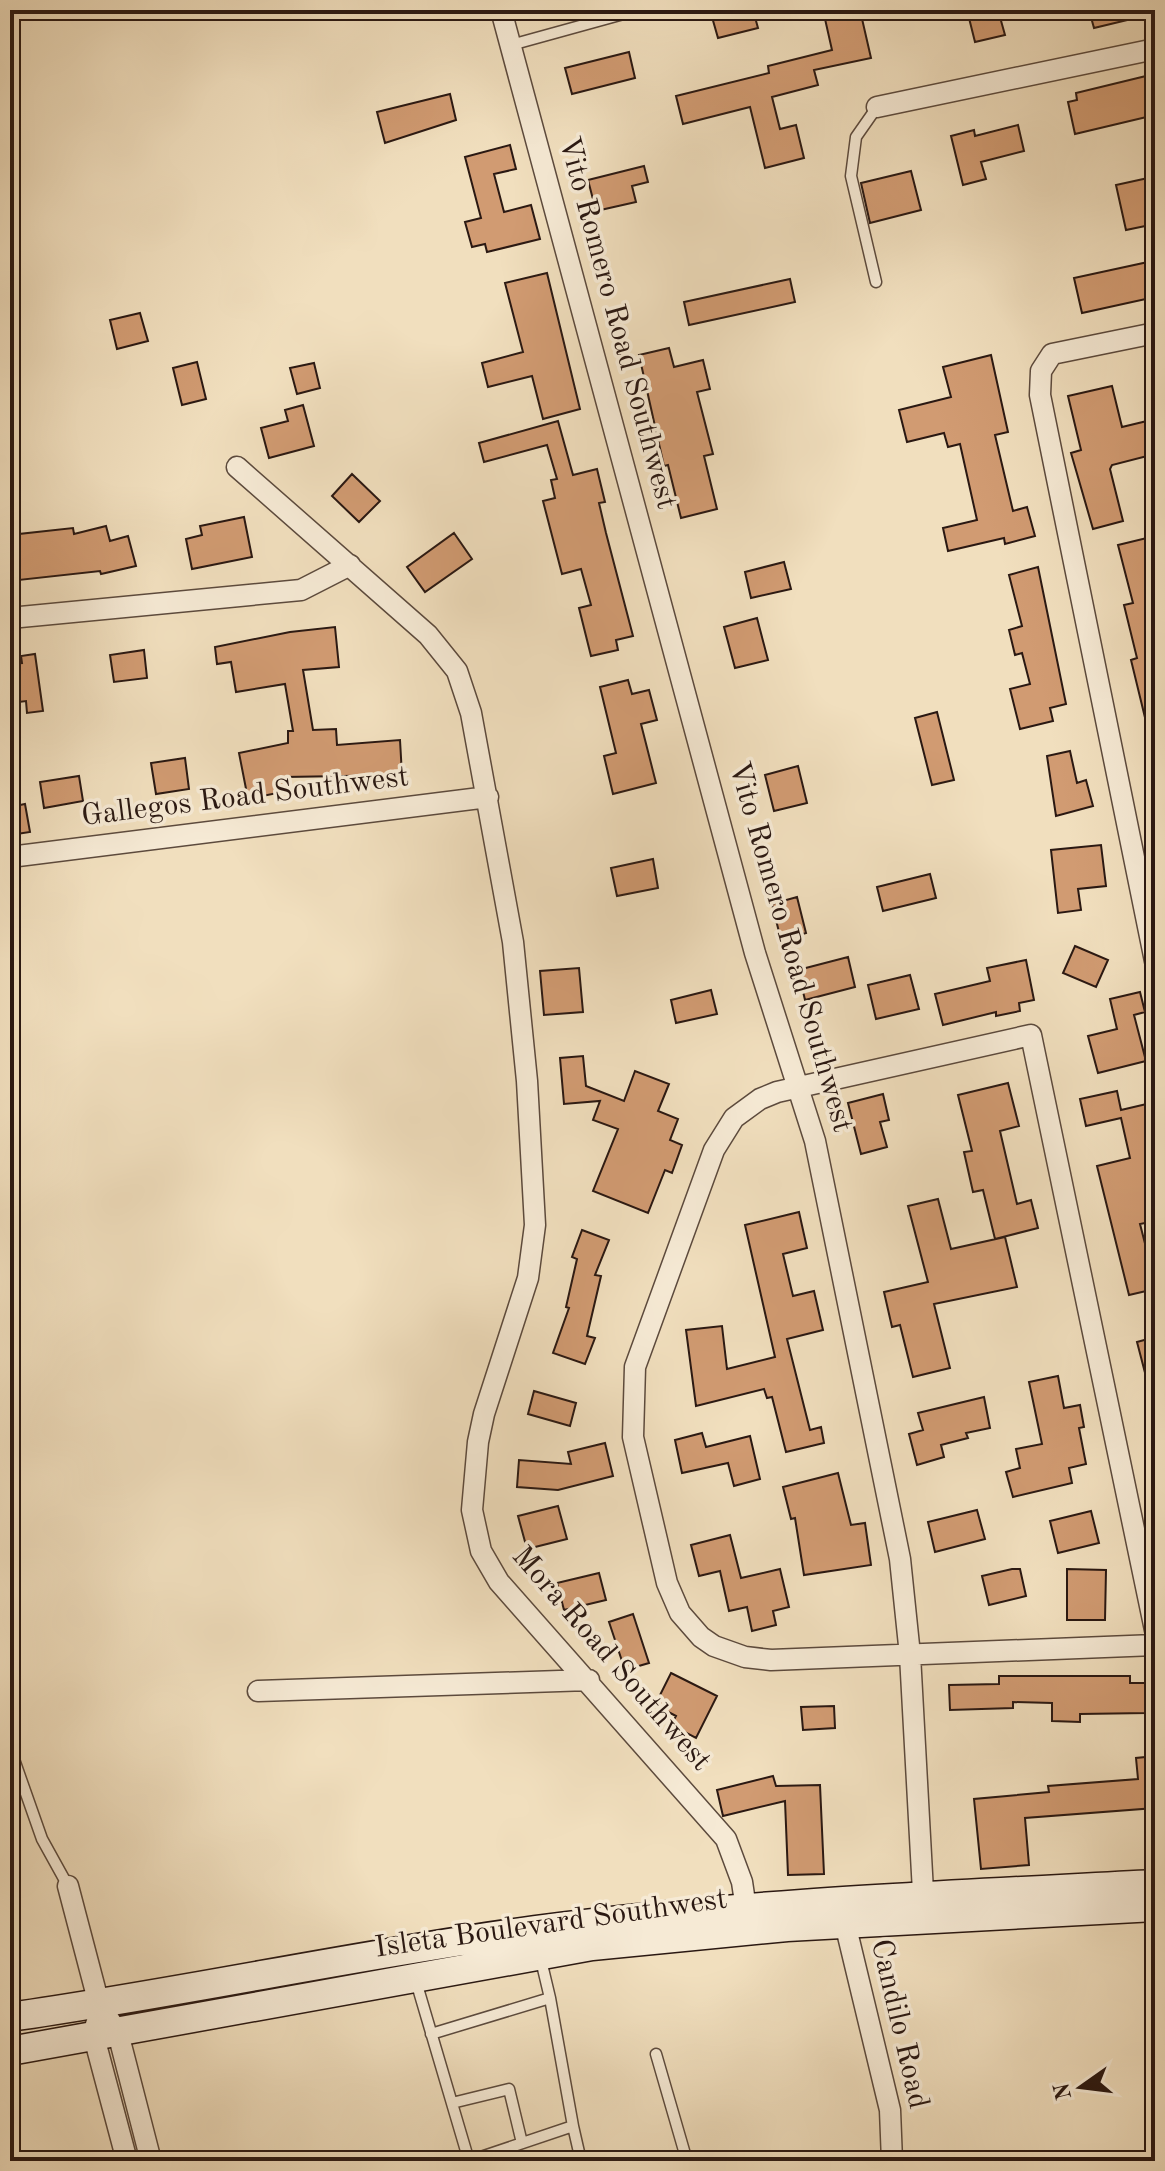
<svg xmlns="http://www.w3.org/2000/svg" width="1165" height="2171" font-family="'Old Standard TT',serif">
<style>
.building{fill:#d19b72;stroke:#2a1812;stroke-width:2}
.lines{fill:none;stroke-linecap:round;stroke-linejoin:round}
.lane-casing{stroke:#5c4a3d;stroke-width:13}
.street-casing{stroke:#5c4a3d;stroke-width:23}
.secondary-casing{stroke:#2a1812;stroke-width:31}
.lane{stroke:#f6ead5;stroke-width:10}
.street{stroke:#f6ead5;stroke-width:20}
.secondary{stroke:#f6ead5;stroke-width:28}
.labels{text-anchor:middle;dominant-baseline:central;stroke-width:7;stroke-linejoin:round;paint-order:stroke}
.street-label{font-size:30px;fill:#2a1812;stroke:#f6ead5}
</style>
<rect width="100%" height="100%" fill="#f1dfbe"/>
<filter id="stains"><feTurbulence type="fractalNoise" baseFrequency=".0025" numOctaves="4"/><feColorMatrix values="0 0 0 0 .2 0 0 0 0 .09 0 0 0 0 .02 0 0 0 .5 -.17"/></filter>
<radialGradient id="worn" r=".72"><stop offset=".6" stop-color="#630" stop-opacity="0"/><stop offset="1" stop-color="#630" stop-opacity=".3"/></radialGradient>
<path class="building" d="M710,10H753L758,28L718,38Z
M823,10H860L871,58L814,70L818,85L772,97L780,129L796,125L804,158L765,168L750,107L683,124L676,96L769,73L768,66L832,50Z
M967,10H998L1005,35L975,42Z
M1089,10H1143L1144,16L1094,28Z
M629,52L635,78L572,94L565,68Z
M1146,76L1155,115L1075,134L1068,102L1077,100L1076,93Z
M450,94L456,120L385,143L377,112Z
M1018,125L1024,151L981,162L986,179L963,185L951,136L974,130L975,136Z
M510,145L516,169L494,174L504,212L531,205L540,239L487,252L485,244L472,247L465,222L481,218L465,157Z
M644,166L648,182L632,186L636,202L596,211L588,180Z
M911,171L921,210L870,223L861,183Z
M1148,178L1155,224L1126,230L1116,185Z
M1148,262L1155,297L1082,313L1074,278Z
M547,273L580,409L543,419L532,376L488,387L482,363L523,352L505,283Z
M790,279L795,302L689,325L684,302Z
M140,313L148,341L117,349L110,320Z
M669,348L674,367L703,360L710,389L697,392L713,454L704,456L717,509L681,518L668,465L664,466L639,355Z
M991,355L1008,432L995,435L1013,511L1027,507L1035,536L1005,544L1004,538L948,551L943,528L977,520L960,444L948,447L944,433L907,442L899,410L951,397L943,367Z
M197,362L206,399L182,405L173,368Z
M314,363L320,388L297,394L290,368Z
M1112,386L1122,427L1147,421L1155,454L1112,465L1110,469L1123,521L1093,529L1071,453L1081,450L1068,396Z
M303,405L314,446L269,458L261,428L288,421L285,410Z
M558,421L573,475L597,469L605,502L599,503L606,533L633,636L616,640L618,650L591,656L579,608L591,605L581,569L562,574L543,501L555,498L551,480L557,479L547,445L484,462L479,443Z
M352,474L380,501L359,522L332,496Z
M244,517L252,557L192,569L186,539L202,535L200,526Z
M106,526L110,541L128,536L136,566L101,574L100,571L10,581V535L73,528L74,534Z
M454,533L472,559L425,592L407,567Z
M1155,536V733L1149,734L1131,660L1137,658L1124,605L1133,603L1118,545Z
M784,562L791,589L751,598L745,572Z
M1038,567L1066,704L1050,708L1053,721L1020,729L1010,689L1030,684L1022,653L1015,655L1009,630L1022,626L1009,575Z
M757,618L768,660L735,668L724,627Z
M335,627L339,667L303,670L313,730L336,729L337,745L400,740L402,775L285,777L287,791L248,799L239,753L288,743V731H293L285,684L236,692L231,662L217,664L215,647L290,632Z
M144,650L147,678L114,682L110,655Z
M35,654L43,711L27,713L26,701L10,703V664L22,663L21,656Z
M628,680L632,694L649,690L657,720L641,724L656,783L613,794L604,756L616,753L600,687Z
M937,712L954,780L932,785L915,718Z
M1070,751L1077,783L1086,780L1093,806L1056,816L1047,756Z
M185,758L189,789L156,794L151,763Z
M798,766L807,803L774,811L765,775Z
M79,776L83,801L44,808L40,782Z
M25,804L30,832L10,835V807Z
M1101,845L1106,886L1078,889L1081,910L1058,913L1051,850Z
M653,859L658,888L617,896L611,868Z
M930,874L936,898L883,911L877,887Z
M797,897L806,933L781,940L772,904Z
M1075,946L1108,960L1096,987L1063,973Z
M848,957L855,987L805,1000L798,970Z
M1026,960L1034,1000L1019,1003L1020,1011L996,1016V1012L943,1025L935,994L990,981L987,968Z
M579,968L583,1012L544,1015L540,971Z
M910,975L919,1009L876,1019L868,985Z
M711,990L717,1014L676,1023L671,1000Z
M1140,992L1145,1012L1134,1015L1146,1061L1098,1073L1088,1036L1117,1029L1110,999Z
M583,1056L586,1086L624,1101L635,1071L669,1084L658,1111L678,1119L670,1140L682,1145L672,1173L665,1170L648,1213L593,1191L618,1129L593,1120L600,1101L564,1104L560,1058Z
M1008,1083L1019,1126L1000,1131L1017,1204L1031,1200L1038,1228L995,1239L983,1190L973,1192L964,1152L972,1151L958,1095Z
M1117,1091L1121,1110L1155,1102V1221L1140,1224L1149,1259L1155,1258V1289L1129,1295L1097,1166L1130,1158L1121,1118L1086,1126L1080,1099Z
M883,1094L889,1120L880,1122L887,1147L861,1154L848,1103Z
M938,1199L951,1249L1005,1237L1017,1287L934,1304L950,1368L913,1377L900,1325L892,1327L884,1292L928,1282L908,1206Z
M799,1212L807,1248L783,1254L793,1296L814,1291L823,1330L787,1339L810,1430L821,1427L824,1443L786,1452L772,1397L767,1398L764,1389L696,1406L686,1330L722,1326L727,1369L775,1357L745,1225Z
M582,1230L609,1240L595,1275L601,1276L587,1336L595,1338L585,1364L553,1353L569,1308L566,1307L577,1259L572,1257Z
M1155,1337V1387L1149,1388L1137,1342Z
M1058,1376L1064,1408L1080,1405L1084,1427L1079,1428L1086,1464L1069,1468L1072,1483L1013,1497L1006,1472L1020,1468L1016,1449L1042,1444L1029,1382Z
M534,1391L576,1403L570,1426L528,1414Z
M984,1397L990,1428L966,1433L968,1438L941,1445L944,1457L917,1465L909,1434L923,1430L918,1413Z
M702,1433L706,1447L750,1436L760,1479L734,1486L728,1463L682,1473L675,1440Z
M605,1443L613,1476L558,1490L517,1487L519,1460L571,1464L568,1452Z
M838,1473L851,1525L865,1523L871,1565L804,1575L795,1518L791,1519L783,1487Z
M558,1506L567,1539L527,1549L518,1516Z
M977,1510L985,1539L935,1552L928,1522Z
M1091,1511L1099,1543L1058,1553L1050,1521Z
M730,1535L741,1578L780,1569L789,1607L773,1611L776,1625L752,1631L747,1607L729,1611L720,1571L699,1576L691,1545Z
M1012,1569H1020L1026,1596L989,1605L982,1576Z
M1067,1569L1106,1570L1105,1620H1067Z
M599,1573L606,1600L564,1610L557,1583Z
M633,1614L649,1663L625,1670L609,1622Z
M671,1673L717,1696L696,1738L671,1725L676,1716L655,1705Z
M999,1676H1130V1683H1146L1147,1713L1080,1714V1722L1052,1721V1703L1013,1702V1708L950,1710L949,1685L999,1684Z
M834,1706L835,1728L803,1730L801,1707Z
M1155,1756V1808L1025,1818L1029,1865L981,1869L974,1799L1049,1792L1048,1786L1138,1779L1136,1758Z
M773,1776L776,1786L820,1785L824,1874L788,1875L785,1801L723,1816L717,1790Z"/>
<g class="lines">
<defs>
<path id="lane" d="M511,45L627,13
M876,282L851,176L856,137L877,107
M10,1748L42,1839L68,1886
M415,1978L469,2161
M431,2034L550,1998L540,1956
M656,2054L687,2161
M452,2103L509,2089L522,2143
M573,2126L581,2161
M469,2161L573,2126L550,1998"/>
<path id="street" d="M501,10L755,953L815,1141L900,1559L910,1655L924,1910
M877,107L1155,49
M1155,333L1052,354L1041,371L1040,395L1155,961
M237,467L428,635L457,671L471,713L513,942L527,1081L535,1225L528,1278L484,1414L478,1442L472,1510L481,1551L499,1582L726,1839L742,1882L748,1922
M10,618L301,590L350,565
M10,857L488,797
M1155,1630L1031,1035L777,1092L760,1099L734,1118L714,1150L635,1367L633,1437L667,1583L680,1613L701,1637L714,1646L745,1657L771,1660L1155,1645
M258,1691L589,1680
M68,1886L99,2004L118,2033L151,2161
M842,1911L890,2110L892,2161
M96,2024L94,2037L127,2161"/>
<path id="secondary" d="M10,2017C185,1992 359,1954 535,1930C740,1903 948,1895 1155,1884
M10,2051L592,1946L787,1927L1155,1907"/>
</defs>
<use href="#lane" class="lane-casing"/>
<use href="#street" class="street-casing"/>
<use href="#secondary" class="secondary-casing"/>
<use href="#lane" class="lane"/>
<use href="#street" class="street"/>
<use href="#secondary" class="secondary"/>
</g>
<g class="labels">
<g class="street-label">
<text transform="translate(617 323) rotate(75)">Vito Romero Road Southwest</text>
<text transform="translate(245 797) rotate(-7)">Gallegos Road Southwest</text>
<text transform="translate(790 947) rotate(74)">Vito Romero Road Southwest</text>
<text transform="translate(611 1659) rotate(49)">Mora Road Southwest</text>
<text transform="translate(551 1924) rotate(-8)">Isleta Boulevard Southwest</text>
<text transform="translate(899 2024) rotate(77)">Candilo Road</text>
</g>
</g>
<rect width="1165" height="2171" fill="none" stroke="#f1dfbe" stroke-width="40"/>
<rect x="12" y="12" width="1141" height="2147" fill="none" stroke="#2a1812" stroke-width="4"/>
<rect x="20" y="20" width="1125" height="2131" fill="none" stroke="#2a1812" stroke-width="2"/>
<g transform="translate(1081 2087) rotate(256)" stroke="#f6ead5" stroke-width="6" paint-order="stroke">
<path d="M0-6L14 30L0 20L-14 30Z" fill="#2a1812"/>
<text y="-12" font-size="22" font-weight="bold" text-anchor="middle" fill="#2a1812">N</text>
</g>
<rect width="100%" height="100%" filter="url(#stains)"/>
<rect width="100%" height="100%" fill="url(#worn)"/>
</svg>
